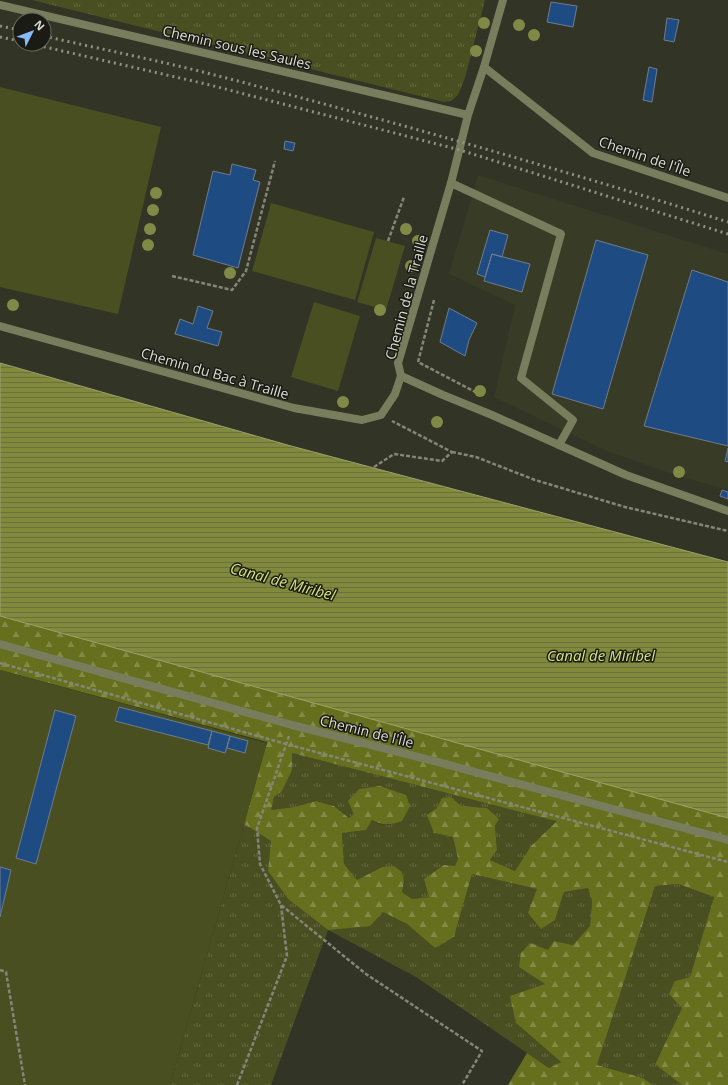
<svg xmlns="http://www.w3.org/2000/svg" width="728" height="1085" font-family="'Open Sans',sans-serif">
<style>
.built{fill:#383b25}
.grass{fill:url(#grass-tufts)}
.forest{fill:url(#forest-firs);fill-rule:evenodd}
.park{fill:#4a4f21}
.water{fill:url(#water-rules);stroke:#9ca36a}
.building{fill:#1e4c82;stroke:#717c8b}
.lines{fill:none;stroke-linecap:round;stroke-linejoin:round}
.path{stroke:#84867a;stroke-width:2.5;stroke-dasharray:4 2;stroke-linecap:butt}
.service{stroke:#787d5d;stroke-width:8}
.minor{stroke:#787d5d;stroke-width:8}
.rail{stroke:#909286;stroke-width:3;stroke-dasharray:2 4;stroke-linecap:butt}
.tree{fill:#818947}
.labels{text-anchor:middle;dominant-baseline:central;stroke-width:3;stroke-linejoin:round;paint-order:stroke}
.street-label{font-size:14px;fill:#dcddd4;stroke:#1a1b14}
.water-label{font-size:15px;font-style:italic;fill:#d6e479;stroke:#1a1b14}
</style>
<defs>
<pattern id="grass-tufts" width="24" height="20" patternUnits="userSpaceOnUse"><rect width="24" height="20" fill="#4a4f21"/><path d="M3 7l-1-3M5 7V3M7 7l1-3M15 17l-1-3M17 17v-4M19 17l1-3" fill="none" stroke="#646840"/></pattern>
<pattern id="forest-firs" width="22" height="20" patternUnits="userSpaceOnUse"><rect width="22" height="20" fill="#666f1d"/><path d="M5 1l3.5 6h-7zM16 11l3.5 6h-7z" fill="#828a48"/></pattern>
<pattern id="water-rules" width="6" height="5" patternUnits="userSpaceOnUse"><rect width="6" height="5" fill="#818a3c"/><path d="M0 2.5h6" fill="none" stroke="#6b713d"/></pattern>
</defs>
<rect width="100%" height="100%" fill="#323425"/>
<path class="built" d="M478,175L728,254V490L678,476L604,450L494,397L515,305L449,274Z"/>
<path class="grass" d="M32,0H485L465,78L458,95L451,101L444,102Z
M292,753L557,821L531,846L515,871L490,860L497,850L495,826L499,819L487,808L460,806L451,797L434,833L453,837L458,859L455,866L429,897L412,899L402,892L404,882L382,867L357,880L344,864L342,833L366,830L371,820L379,824L392,825L355,814L349,818L334,806L316,801L294,807L270,810L274,797L282,791Z
M244,824L271,841L268,871L288,899L328,930L383,912L407,924L435,948L454,937L472,874L537,889L555,920L564,892L588,888L592,901L590,926L573,945L554,941L545,984L516,1023L561,1062L549,1068L416,977L328,930L271,1085H170Z
M678,884L714,897L690,977L675,981L682,1008L655,1063L682,1085H653L643,1078L597,1065L655,886Z"/>
<path class="forest" d="M0,616L282,694L728,797V1085H682L655,1064L682,1008L669,994L675,981L690,977L714,897L678,884L655,886L597,1065L643,1078L653,1085H508L527,1053L549,1068L561,1062L516,1023L510,996L545,984L519,967L521,953L530,943L548,950L554,941L573,945L590,926L592,901L588,888L564,892L555,920L541,929L528,913L537,889L472,874L454,937L435,948L407,924L383,912L370,926L328,930L288,899L268,871L271,841L244,824L267,742L0,670ZM292,753L556,821H557L531,846L515,871L490,860L497,850L495,826L499,819L487,808L461,806L451,797L442,798L437,808L427,815L434,833L453,837L458,859L455,866L444,865L424,879L429,897L412,899L402,892L404,882L402,872L394,866L382,867L357,880L344,864L342,833L366,830L372,820C382,826 391,825 402,821L410,806L406,795L380,786L359,789L348,801L354,814L349,818L334,806L316,801L294,807L271,810L274,797L282,791L292,770Z"/>
<path class="park" d="M0,87L161,127L118,314L0,287Z
M271,203L374,232L355,300L252,271Z
M376,238L405,246L386,310L357,302Z
M314,302L360,316L338,391L291,377Z
M0,670L267,743L170,1085H0Z"/>
<path class="water" d="M0,363L291,446L728,562V818L0,616Z"/>
<path class="building" d="M551,2L577,6L573,27L547,22Z
M667,18L679,20L674,42L664,40Z
M649,67L657,69L652,102L643,100Z
M285,141L295,143L293,151L284,149Z
M232,164L256,170L253,180L260,182L238,268L193,255L213,171L230,175Z
M490,230L508,235L502,257L492,254L485,277L477,274Z
M596,240L648,255L603,409L552,394Z
M492,254L530,264L522,292L484,281Z
M692,270L728,282V446L644,426Z
M198,306L213,311L207,328L222,332L218,346L175,334L180,319L193,324Z
M449,308L477,323L469,340L465,356L440,342Z
M728,448V462L725,461Z
M722,490L728,492V499L720,496Z
M119,707L212,731L208,745L115,721Z
M55,710L76,716L36,864L16,858Z
M212,731L230,736L225,753L208,748Z
M230,736L248,741L245,753L227,748Z
M0,867L11,870L0,917Z"/>
<g class="lines">
<path class="path" d="M388,241L404,197
M172,276L232,290L246,271L275,161
M434,300L418,362L481,395
M452,452L476,457L535,480L625,507L728,531
M374,467L394,454L442,461L452,452L392,421
M0,663L286,744L728,862
M289,736L257,828L260,864L281,905L366,974L482,1051L462,1085
M0,970L6,972L25,1085
M237,1085L287,956L281,905"/>
<path class="service" d="M451,183L561,234L521,378L573,420L559,445
M0,326L294,408L362,420L381,415L395,394L401,376"/>
<path class="minor" d="M503,0L484,67L468,115L451,183L398,363L401,376L443,395L492,415L626,475L728,511
M0,5L468,115
M484,67L593,153L728,198
M0,644L292,725L434,761L728,840"/>
<path class="rail" d="M0,26L20,30
M44,36C100,49 156,60 211,74C384,119 557,168 728,222
M0,37L20,41
M32,44L206,84L460,150L728,234"/>
</g>
<g class="tree">
<circle cx="484" cy="23" r="6"/>
<circle cx="519" cy="25" r="6"/>
<circle cx="534" cy="35" r="6"/>
<circle cx="476" cy="51" r="6"/>
<circle cx="156" cy="193" r="6"/>
<circle cx="153" cy="210" r="6"/>
<circle cx="150" cy="229" r="6"/>
<circle cx="406" cy="229" r="6"/>
<circle cx="418" cy="241" r="6"/>
<circle cx="148" cy="245" r="6"/>
<circle cx="411" cy="266" r="6"/>
<circle cx="230" cy="273" r="6"/>
<circle cx="13" cy="305" r="6"/>
<circle cx="380" cy="310" r="6"/>
<circle cx="480" cy="391" r="6"/>
<circle cx="343" cy="402" r="6"/>
<circle cx="437" cy="422" r="6"/>
<circle cx="679" cy="472" r="6"/>
</g>
<g class="labels">
<g class="street-label">
<text transform="translate(237 47) rotate(13)">Chemin sous les Saules</text>
<text transform="translate(645 156) rotate(19)">Chemin de l'Île</text>
<text transform="translate(406 297) rotate(-75)">Chemin de la Traille</text>
<text transform="translate(215 373) rotate(16)">Chemin du Bac à Traille</text>
<text transform="translate(367 731) rotate(14)">Chemin de l'Île</text>
</g>
<g class="water-label">
<text transform="translate(283 581) rotate(15)">Canal de Miribel</text>
<text x="601" y="655">Canal de Miribel</text>
</g>
</g>
<g transform="translate(32 32) rotate(48)"><circle r="19" fill="#1a1b14" stroke="#686961"/>
<path d="M0-3L7 15L0 10L-7 15Z" fill="#87bbfb"/>
<text y="-6" font-size="11" font-weight="bold" text-anchor="middle" fill="#dcddd4">N</text>
</g>
</svg>
